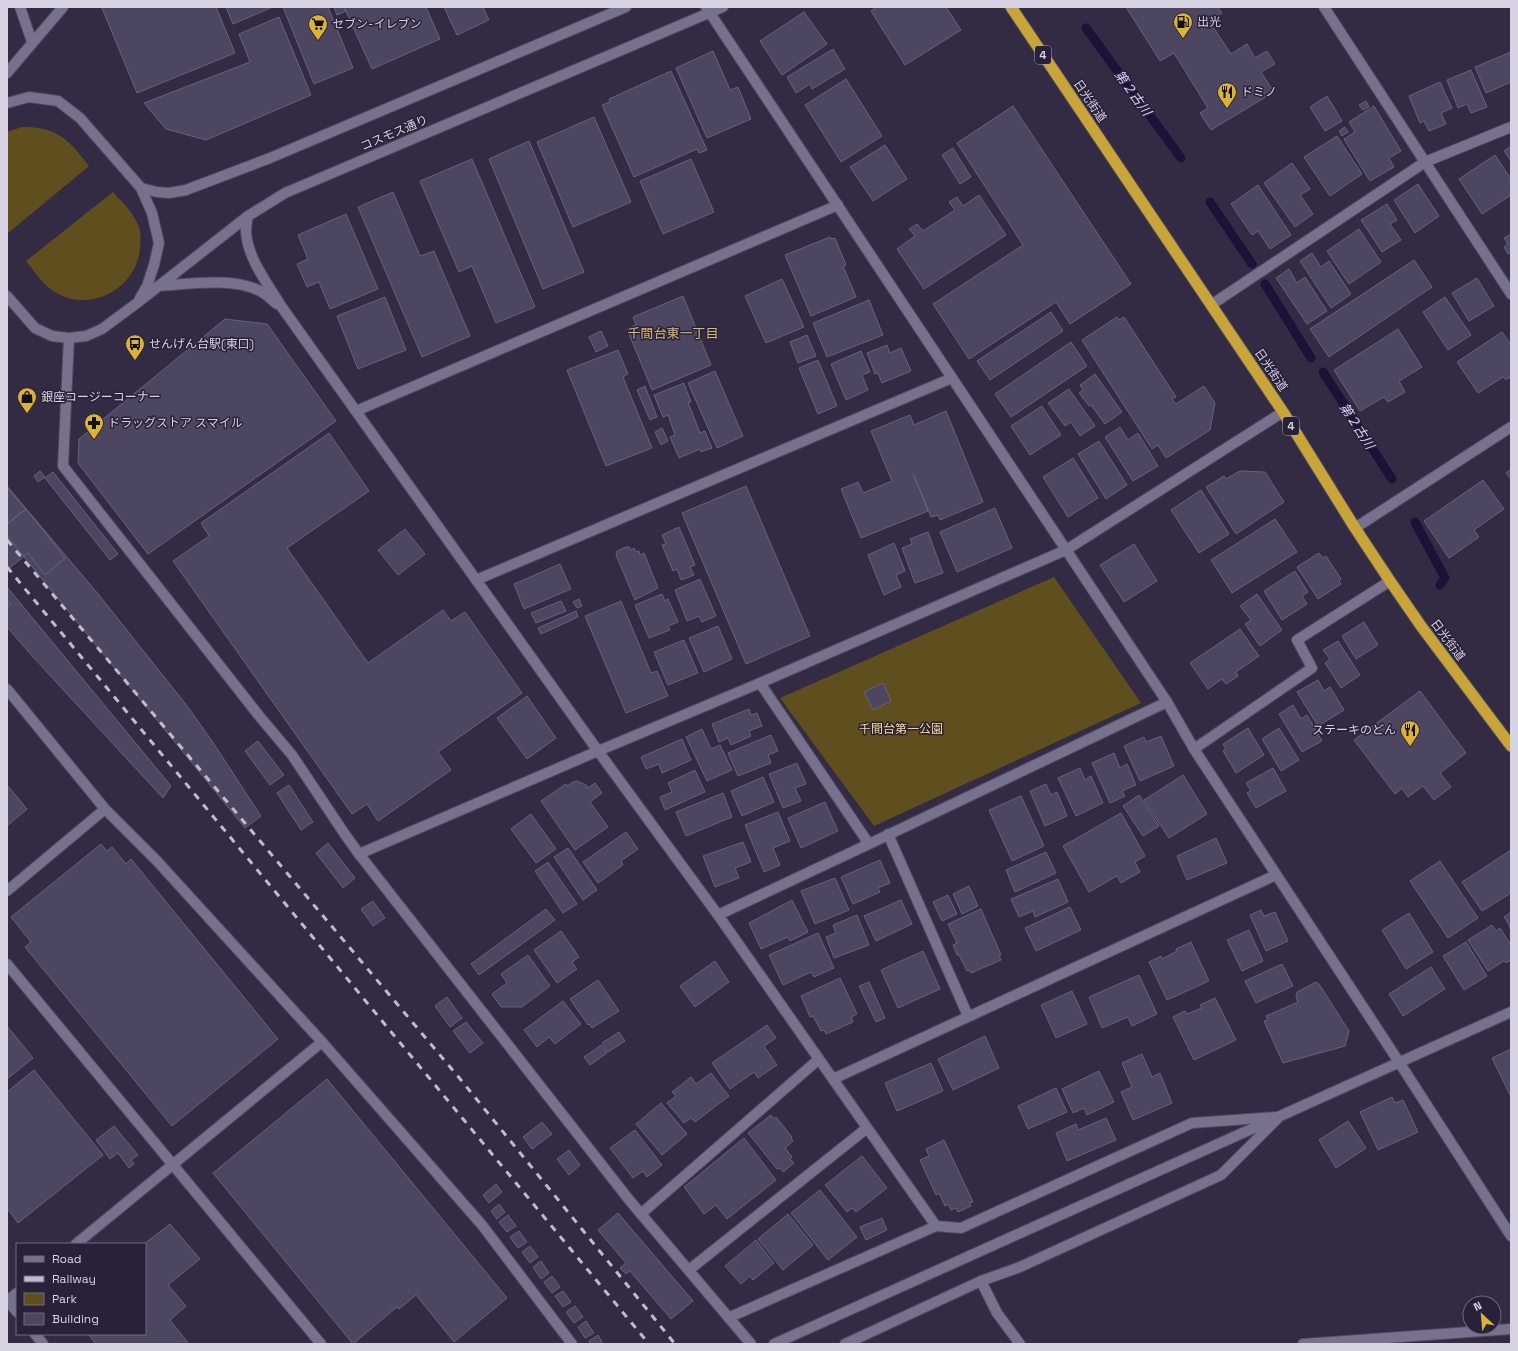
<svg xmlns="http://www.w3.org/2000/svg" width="1518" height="1351" font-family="'Space Grotesk','Noto Sans JP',sans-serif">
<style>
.green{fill:#604f1e}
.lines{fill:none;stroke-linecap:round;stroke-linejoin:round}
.stream{stroke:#1e1037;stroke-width:9}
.building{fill:#4d4660;stroke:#68617d}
.service-casing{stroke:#4f495d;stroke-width:12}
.minor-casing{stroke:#4f495d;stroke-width:12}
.tertiary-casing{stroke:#4f495d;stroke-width:12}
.trunk-casing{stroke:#4f495d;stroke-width:13}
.service{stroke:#78718d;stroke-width:10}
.minor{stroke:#78718d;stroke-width:10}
.tertiary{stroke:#78718d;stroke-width:10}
.trunk{stroke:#c9a438;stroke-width:11}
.rail{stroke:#c0bbcc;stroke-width:3;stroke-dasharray:7 7;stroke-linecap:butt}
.labels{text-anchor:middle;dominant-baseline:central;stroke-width:3;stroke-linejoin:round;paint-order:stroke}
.shield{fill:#282139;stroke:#a29eb0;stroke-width:1}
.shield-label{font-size:11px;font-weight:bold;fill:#d7d3e3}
.poi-label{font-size:12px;fill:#d7d3e3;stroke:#282139;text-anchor:start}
.street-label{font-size:12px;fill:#d7d3e3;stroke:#282139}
.park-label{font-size:12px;fill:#fcdf90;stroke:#282139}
.water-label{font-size:13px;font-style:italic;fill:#dacffc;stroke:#282139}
.neighbourhood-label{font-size:13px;fill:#d7bb70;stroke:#282139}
</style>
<rect width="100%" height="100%" fill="#322b43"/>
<path class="green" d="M22,127C57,126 69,140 89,166L7,234V132Z
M113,192C121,201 132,211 137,223C141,230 141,239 140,247C138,288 90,314 55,292C43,285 35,272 26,261Z
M1054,577L1141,703L874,826L780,698Z"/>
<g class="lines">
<path class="stream" d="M1086,28L1181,158
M1210,202L1252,264
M1265,284L1311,358
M1323,372L1392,479
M1415,522L1445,578L1440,585"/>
</g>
<path class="building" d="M105,7H216L235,53L137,93L102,8Z
M226,7H273L233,24Z
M283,7H328L353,68L314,84Z
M334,7H344L346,11L337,15Z
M344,7H426L440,39L372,69Z
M444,7H483L489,20L457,35Z
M877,7H946L961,30L905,65L871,11Z
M1126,7H1218L1222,13L1209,21L1231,54L1247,44L1255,58L1267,51L1275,64L1261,72L1274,92L1211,130L1200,113L1208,108L1174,53L1160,61Z
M804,12L827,44L782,75L760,41Z
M279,17L311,95L206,140L166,129L144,103L250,62L239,34Z
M833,49L845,69L812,89L810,84L796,93L787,77Z
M713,51L730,90L738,87L751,119L707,138L676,68Z
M1511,52V82L1486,93L1475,67Z
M1471,70L1487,107L1471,113L1467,104L1458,108L1447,80Z
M671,71L707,150L699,153L697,149L634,177L602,105L610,102L609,99Z
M846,79L882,136L841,162L805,105Z
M1440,82L1452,108L1441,113L1446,124L1429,131L1424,121L1420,123L1409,96Z
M1327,96L1342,121L1325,131L1310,107Z
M1366,101L1369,107L1363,110L1359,105Z
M1013,106L1131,284L1070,324L1056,302L969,359L933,304L1023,245L957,143Z
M1374,106L1401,151L1389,158L1394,167L1370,181L1344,139L1355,132L1349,122Z
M594,117L631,202L573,227L537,142Z
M1345,127L1348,132L1342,136L1339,131Z
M1337,136L1362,174L1330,196L1304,157Z
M529,141L584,272L543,289L489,159Z
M885,145L907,179L873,201L850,167Z
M1511,146V161L1504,151Z
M953,148L971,177L960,184L942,155Z
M1495,155L1511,179V195L1482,214L1459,179Z
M472,159L535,307L496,323L472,266L459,272L420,181Z
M691,159L714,212L663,234L640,181Z
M1292,163L1310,189L1300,195L1313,214L1295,227L1264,183Z
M1418,184L1439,216L1415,233L1394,200Z
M1258,185L1291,235L1270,249L1258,231L1252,235L1231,204Z
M393,192L420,256L434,251L470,336L422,357L358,207Z
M979,195L1006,235L924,289L897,249L915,236L909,229L917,224L923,231L955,210L949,202L957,197L963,206Z
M1387,204L1397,220L1390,224L1401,240L1382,252L1361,220Z
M346,214L378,289L330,309L319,282L307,287L297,264L308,259L298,235Z
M1359,229L1381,262L1349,284L1327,251Z
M1511,234V252L1508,254L1504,247L1508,244L1504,238Z
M830,237L831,239L835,238L846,265L843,266L856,297L811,316L785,255Z
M1312,253L1321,267L1329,261L1351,294L1331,308L1300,261Z
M1414,260L1432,287L1329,357L1310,329Z
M1289,269L1297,283L1305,277L1327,311L1307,324L1276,278Z
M1477,278L1494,306L1469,321L1452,293Z
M782,279L804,327L766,343L745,296Z
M683,296L711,365L652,390L627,329L636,325L633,317Z
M385,297L406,350L358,369L337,316Z
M1445,297L1471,335L1448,350L1423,312Z
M869,300L883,335L827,357L813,323Z
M1051,312L1063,331L990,380L977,361Z
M1117,317L1119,320L1124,317L1176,397L1172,399L1176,404L1204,386L1215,403L1210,430L1166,458L1158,445L1152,449L1082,340Z
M225,319L267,324L336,421L148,554L78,463L79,439Z
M1398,329L1422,367L1399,381L1405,392L1388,402L1384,397L1360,411L1334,370Z
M601,331L608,346L596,352L589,337Z
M1502,332L1511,345V376L1506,380L1503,377L1478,393L1457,362Z
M807,335L816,356L798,363L790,342Z
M1071,342L1087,366L1011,417L995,394Z
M887,345L890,353L901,348L911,371L882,383L878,373L875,374L867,353Z
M618,350L628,374L623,377L652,448L606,466L567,370Z
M861,351L870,372L862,375L868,390L846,400L831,364Z
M818,360L837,406L818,414L799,368Z
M715,371L743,436L717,448L688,383Z
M1095,374L1122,412L1105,424L1091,405L1089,406L1079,393L1083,390L1080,385Z
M684,383L691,402H688L700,433L705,431L712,448L701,452L700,449L679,458L670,437L675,435L668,415L663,417L654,395Z
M645,386L657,417L650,420L637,390Z
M1069,389L1095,426L1080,436L1071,422L1065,426L1048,403Z
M1042,406L1061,435L1030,455L1011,426Z
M946,411L983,502L940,520L938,515L931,517L913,473L928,511L861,538L841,489L858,482L863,493L892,481L871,431L910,415L914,425Z
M1120,427L1128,440L1138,433L1158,466L1133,481L1105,437Z
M662,428L668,441L661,445L655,432Z
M329,433L369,491L287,548L368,663L443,610L451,621L465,612L522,693L438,752L451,770L378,821L367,804L352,814L173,561L209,536L201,523Z
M1099,441L1127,485L1106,499L1078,454Z
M1073,458L1098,498L1068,517L1043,477Z
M1511,469V479L1506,473Z
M40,471L45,477L38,482L34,476Z
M1240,471L1265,472L1284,502L1236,534L1206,487L1224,476L1226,479Z
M53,472L118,554L110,560L45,478Z
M1483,480L1504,509L1474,530L1479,537L1449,558L1424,521Z
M7,486L99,595L188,707L212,741L261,816L245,828L7,536Z
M746,486L810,636L746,664L682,513Z
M7,488L26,509L7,524Z
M1201,490L1229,534L1199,553L1171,510Z
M995,508L1012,548L957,572L940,532Z
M26,509L65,558L45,575L28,553L7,570V524Z
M1275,519L1297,552L1232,593L1211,560Z
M679,527L695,565L690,567L694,575L681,580L677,569L673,571L662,545L666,544L662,535Z
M405,529L425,554L398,575L378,550Z
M928,532L943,573L915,583L902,548L912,544L910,539Z
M894,543L905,571L896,575L901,587L884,595L868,555Z
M1134,544L1157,581L1124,602L1100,565Z
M626,547H629L631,550L634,548L636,552L639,551L640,555L644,553L658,588L635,600L616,555L617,551Z
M1319,553L1323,558L1326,556L1341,579L1339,581L1341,584L1318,599L1297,567Z
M560,564L571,589L524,609L514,584Z
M1295,571L1308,592L1302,596L1307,604L1282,620L1264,591Z
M700,579L716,616L702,622L699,616L687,621L675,590Z
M7,587L171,786L163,798L33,657L7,627Z
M662,594L665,601L668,599L678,622L668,626L670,630L649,638L635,605Z
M1257,594L1282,630L1260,646L1245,624L1251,620L1240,606Z
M579,599L582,606L577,608L573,602Z
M7,600L11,605L7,608Z
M561,601L566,611L536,623L531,613Z
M621,601L651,673L657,671L668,696L626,713L585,616Z
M576,611L578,617L541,634L538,628Z
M1364,622L1378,645L1356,659L1342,636Z
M718,626L732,659L704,672L689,638Z
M1240,629L1259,656L1236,672L1238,676L1226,684L1222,679L1208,689L1190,663Z
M684,640L698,673L668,685L654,652Z
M1338,641L1360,675L1341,688L1325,663L1330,659L1323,650Z
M1318,680L1324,691L1330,687L1344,710L1318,726L1297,692Z
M883,683L891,701L873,710L864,692Z
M1420,691L1466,753L1440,773L1451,787L1434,800L1423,786L1408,797L1402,788L1395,794L1354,740Z
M527,696L556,738L527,759L497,718Z
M1293,705L1301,719L1307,715L1322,741L1302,752L1279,714Z
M749,709L751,715L757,713L762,726L749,731L751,736L731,745L728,738L719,742L712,724Z
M1248,728L1264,755L1236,773L1223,751L1226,749L1223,744Z
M1279,728L1299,760L1281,771L1262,739Z
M702,729L711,749L720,745L732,770L707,781L686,737Z
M771,735L778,751L768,755L771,763L738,776L728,753Z
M1161,736L1174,766L1140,781L1124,746L1144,737L1146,742Z
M682,739L691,760L662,773L659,764L646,769L641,757Z
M258,741L284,775L270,785L245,751Z
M1114,753L1120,768L1127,764L1136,785L1122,791L1125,796L1110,803L1092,763Z
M797,763L806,784L795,788L801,801L783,808L769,774Z
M1080,768L1085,780L1091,776L1103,803L1076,816L1058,778Z
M1273,768L1286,791L1256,808L1247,793L1251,791L1246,783Z
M695,770L705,792L665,810L660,797L672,792L668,783Z
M1183,775L1207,814L1169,838L1144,800Z
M763,777L774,802L742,816L731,791Z
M577,781L586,785L588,788L595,783L602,793L590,802L608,827L575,850L541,801L566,784L567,786L573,782Z
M1046,784L1051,795L1057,792L1067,816L1045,826L1030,791Z
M7,785L27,809L7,826Z
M289,785L313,822L301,830L277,793Z
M723,793L732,817L686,836L676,812Z
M1139,795L1159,826L1143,836L1123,806Z
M1021,796L1044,846L1012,861L989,810Z
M825,802L838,831L801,848L788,818Z
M778,812L790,841L773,848L780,865L764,872L745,825Z
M1121,813L1145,856L1135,862L1140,872L1121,883L1117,876L1089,892L1063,846Z
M531,814L556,849L536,863L511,829Z
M626,832L638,849L621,861L623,865L598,883L583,862Z
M1216,838L1227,863L1187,880L1177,856Z
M743,842L751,862L735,868L739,878L715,887L703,856Z
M328,843L355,878L343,888L316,853Z
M101,844L107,851L112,847L126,864L131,859L278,1039L172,1126L25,947L31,942L11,917Z
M568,848L597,890L583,900L554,857Z
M1511,850V893L1482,911L1462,882Z
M1046,852L1056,873L1015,892L1006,870Z
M880,860L890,883L878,888L880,892L853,904L841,877Z
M1440,861L1478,918L1448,938L1410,881Z
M548,862L577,904L563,913L535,871Z
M835,878L849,910L815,924L801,891Z
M1058,879L1068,902L1035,917L1033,911L1019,917L1011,899Z
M969,886L978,906L962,914L953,894Z
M948,895L957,914L942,921L933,902Z
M792,900L808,932L790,941L788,937L761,949L749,923Z
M901,900L912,924L876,941L864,916Z
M373,901L385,918L373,926L361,909Z
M1070,907L1081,930L1036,951L1025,928Z
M546,909L555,920L479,975L471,964Z
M981,909L1001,955L999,956L1001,960L971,973L969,970L967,971L959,955H957L953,945L957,943L948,924Z
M1261,910L1264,916L1275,912L1288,941L1266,951L1250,915Z
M1511,912V930L1509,926H1510L1504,917Z
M1409,913L1433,952L1406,969L1382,930Z
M857,915L869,945L834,958L826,937L836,933L833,925Z
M1492,925L1496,931L1500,928L1511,945V960L1506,963L1504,961L1488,971L1468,940Z
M1249,930L1263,961L1242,971L1227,940Z
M561,931L579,957L572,962L577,969L557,983L534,950Z
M818,933L834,968L814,977L811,972L783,985L769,955Z
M1191,942L1209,981L1167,1000L1149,962L1161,956L1162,959L1177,951L1176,949Z
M1466,942L1487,976L1464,990L1443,956Z
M923,951L940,989L898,1008L881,970Z
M528,955L550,986L522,1007H501L492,994L507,983L501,974Z
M715,961L729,982L695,1007L680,986Z
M1282,964L1293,986L1256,1003L1245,981Z
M1431,967L1445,989L1403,1016L1389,994Z
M1139,975L1157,1014L1132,1026L1128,1017L1102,1028L1089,997Z
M840,978L857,1014L851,1017L853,1022L826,1034L824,1030L821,1031L813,1016L810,1017L801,996Z
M598,980L619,1011L592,1028L589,1024L588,1025L570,999Z
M869,982L885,1018L876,1022L859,986Z
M1316,982L1319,984L1349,1031L1345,1046L1283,1063L1264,1021L1268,1020L1266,1016L1298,1002L1296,997L1297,992Z
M1072,991L1087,1024L1056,1038L1041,1005Z
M447,997L462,1018L450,1027L435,1006Z
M1215,998L1236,1040L1194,1060L1173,1017L1185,1011L1187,1014L1202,1008L1200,1005Z
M563,1001L581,1024L555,1044L549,1037L537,1047L524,1030Z
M466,1022L483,1043L470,1053L453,1031Z
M767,1025L776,1038L764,1046L777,1065L758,1078L754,1072L730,1089L712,1063Z
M7,1026L33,1058L7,1079Z
M619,1032L625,1041L608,1052L602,1043Z
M985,1036L999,1068L953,1090L938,1059Z
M601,1045L607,1053L590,1065L584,1057Z
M1511,1049V1094L1510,1095L1492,1058Z
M1142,1054L1152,1077L1160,1073L1172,1103L1133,1120L1121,1092L1132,1087L1122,1063Z
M931,1063L943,1091L897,1111L885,1083Z
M34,1070L103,1155L18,1223L7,1208V1092Z
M1099,1071L1114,1102L1087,1115L1084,1108L1073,1113L1062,1089Z
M711,1073L729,1096L695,1122L691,1118L684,1123L667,1103L676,1096L672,1092L691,1077L696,1084Z
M327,1079L507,1298L454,1342L416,1295L399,1309L397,1307L353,1344L213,1173Z
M1056,1088L1067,1112L1028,1129L1018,1106Z
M1392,1097L1395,1103L1403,1100L1418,1132L1378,1150L1360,1112Z
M661,1103L687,1134L662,1155L636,1124Z
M771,1115L774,1119L776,1117L792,1137L791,1138L793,1141L785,1148L792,1157L790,1159L794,1163L783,1172L780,1168L777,1169L748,1133Z
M1106,1118L1116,1140L1067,1161L1056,1133L1076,1124L1078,1130Z
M1348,1121L1366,1148L1336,1168L1319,1140Z
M542,1122L552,1134L532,1149L523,1137Z
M114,1126L138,1155L131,1160L134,1164L129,1168L118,1153L110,1159L96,1140Z
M635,1130L662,1165L647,1177L643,1171L633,1178L610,1148Z
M744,1138L776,1180L727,1219L716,1205L704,1214L684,1187Z
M944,1140L973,1202L969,1203L971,1206L958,1212L956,1208L951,1210L948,1204L945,1206L939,1193L936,1195L920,1160L929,1156L926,1149Z
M569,1150L580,1165L569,1175L557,1159Z
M862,1156L887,1188L856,1212L852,1208L847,1212L825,1185Z
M496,1184L502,1192L489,1203L483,1195Z
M820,1190L857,1237L828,1260L791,1213Z
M499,1204L505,1212L497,1219L491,1211Z
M618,1213L693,1301L671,1319L630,1271L626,1274L620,1268L626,1263L598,1230Z
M788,1214L813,1245L783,1270L758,1239Z
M508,1215L516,1226L507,1232L499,1222Z
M882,1218L887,1230L866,1240L860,1227Z
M170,1224L200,1259L168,1285L186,1306L170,1320L189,1344H96L88,1334H145L144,1244Z
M519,1231L527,1242L518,1248L510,1237Z
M756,1240L774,1263L753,1280L750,1276L741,1284L725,1266Z
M530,1246L538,1257L530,1263L522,1252Z
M541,1261L549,1273L541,1279L533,1267Z
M552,1276L560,1287L552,1293L544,1282Z
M563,1291L571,1302L563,1307L555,1296Z
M575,1306L583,1317L574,1323L566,1312Z
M586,1321L594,1333L585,1338L578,1327Z
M598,1335L603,1344H591L589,1341Z"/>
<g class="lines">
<defs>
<path id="service" d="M1194,749L1312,668L1297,640L1390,581"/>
<path id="minor" d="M20,7L32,42
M1324,7L1511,294
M7,73L63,7
M1211,305L1425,162L1511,127
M69,338L63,466L260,717L292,755L344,833L359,854L630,1201L751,1344
M356,411L838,205
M1355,528L1511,427
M476,580L952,378
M7,689L105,809L157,861L322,1042L482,1225L572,1344
M598,751L718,915L936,1226
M888,834L968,1016
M869,844L1167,702
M7,891L105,809
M718,915L869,844L760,683
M7,964L321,1344
M1399,1062L1511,1236
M833,1079L1276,875
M642,1213L819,1059
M76,1244L322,1042
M689,1270L867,1128
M981,1281L997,1313L1020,1344
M7,1301L17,1293
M730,1317L936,1226L961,1228L1192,1123L1277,1117
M845,1344L981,1281L1020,1267L1221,1175L1278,1118
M1303,1344L1511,1329"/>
<path id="tertiary" d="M706,7L1167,702L1194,749L1399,1062
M7,103L29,97L58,101L80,118L141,188L152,213L159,243L154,265L147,286L140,298
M141,188L157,192L169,193L186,190L270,158L626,7
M248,216C247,221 246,226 246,231C247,258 268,284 281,306L598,751
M158,286C189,284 232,277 260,291C266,294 272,300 277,304
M7,296L35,328L52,336L69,338L86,336L102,329L137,303L248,216L285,193L723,7
M359,854L598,751L760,683L1066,550L1283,412
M7,1300L17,1312
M35,1334L43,1344
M774,1344L1511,1012"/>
<path id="trunk" d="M1011,7L1283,412L1355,528L1390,581L1421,626L1511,746"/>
</defs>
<use href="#service" class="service-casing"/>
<use href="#minor" class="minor-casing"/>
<use href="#tertiary" class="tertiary-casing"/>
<use href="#trunk" class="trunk-casing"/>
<use href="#service" class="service"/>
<use href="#minor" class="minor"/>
<use href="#tertiary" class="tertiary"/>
<use href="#trunk" class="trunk"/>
<path class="rail" d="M7,540L461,1080L675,1344
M7,567L649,1344"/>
</g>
<defs>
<symbol id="fuel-pin" viewBox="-11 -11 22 30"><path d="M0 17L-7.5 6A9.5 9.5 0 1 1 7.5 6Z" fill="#dbb233" stroke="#282139"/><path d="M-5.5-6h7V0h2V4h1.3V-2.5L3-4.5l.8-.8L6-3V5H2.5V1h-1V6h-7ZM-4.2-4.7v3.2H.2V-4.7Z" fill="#111"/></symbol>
<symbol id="supermarket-pin" viewBox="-11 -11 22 30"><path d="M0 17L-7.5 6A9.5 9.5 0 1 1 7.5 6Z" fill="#dbb233" stroke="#282139"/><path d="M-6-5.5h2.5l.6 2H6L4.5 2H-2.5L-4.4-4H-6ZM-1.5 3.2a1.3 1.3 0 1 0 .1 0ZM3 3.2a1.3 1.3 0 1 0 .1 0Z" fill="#111"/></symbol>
<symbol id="restaurant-pin" viewBox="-11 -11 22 30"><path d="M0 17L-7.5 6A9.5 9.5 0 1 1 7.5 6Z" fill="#dbb233" stroke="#282139"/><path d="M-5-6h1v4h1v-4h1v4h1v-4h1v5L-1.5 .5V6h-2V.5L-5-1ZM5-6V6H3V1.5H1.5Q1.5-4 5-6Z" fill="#111"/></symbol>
<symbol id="bus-pin" viewBox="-11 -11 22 30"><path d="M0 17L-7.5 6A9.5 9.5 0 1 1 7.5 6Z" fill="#dbb233" stroke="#282139"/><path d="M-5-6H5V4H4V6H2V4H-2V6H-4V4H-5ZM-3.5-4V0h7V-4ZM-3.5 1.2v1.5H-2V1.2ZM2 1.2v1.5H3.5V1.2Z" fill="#111"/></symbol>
<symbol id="shop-pin" viewBox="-11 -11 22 30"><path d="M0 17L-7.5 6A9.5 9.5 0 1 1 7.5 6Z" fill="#dbb233" stroke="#282139"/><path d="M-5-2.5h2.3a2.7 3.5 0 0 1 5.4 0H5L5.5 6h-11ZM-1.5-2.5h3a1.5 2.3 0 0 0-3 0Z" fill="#111"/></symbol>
<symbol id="pharmacy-pin" viewBox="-11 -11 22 30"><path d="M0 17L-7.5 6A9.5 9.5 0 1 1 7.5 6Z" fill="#dbb233" stroke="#282139"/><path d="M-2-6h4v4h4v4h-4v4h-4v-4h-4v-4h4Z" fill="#111"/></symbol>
</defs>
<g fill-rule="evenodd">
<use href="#fuel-pin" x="1172" y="11" width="22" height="30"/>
<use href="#supermarket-pin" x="307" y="13" width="22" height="30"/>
<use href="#restaurant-pin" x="1216" y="81" width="22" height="30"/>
<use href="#bus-pin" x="124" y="333" width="22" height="30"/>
<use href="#shop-pin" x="16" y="386" width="22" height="30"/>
<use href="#pharmacy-pin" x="83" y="412" width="22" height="30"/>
<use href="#restaurant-pin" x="1399" y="719" width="22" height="30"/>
</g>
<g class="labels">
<g class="shield">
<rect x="1035" y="46" width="16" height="18" rx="3"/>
<rect x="1283" y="417" width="16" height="18" rx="3"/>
</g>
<g class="shield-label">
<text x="1043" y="55">4</text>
<text x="1291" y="426">4</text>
</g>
<g class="poi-label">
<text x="1197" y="22">出光</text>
<text x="332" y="24">セブン-イレブン</text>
<text x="1241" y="92">ドミノ</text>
<text x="149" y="344">せんげん台駅(東口)</text>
<text x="41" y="397">銀座コージーコーナー</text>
<text x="108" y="423">ドラッグストア スマイル</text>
<text x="1396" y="730" text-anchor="end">ステーキのどん</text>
</g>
<g class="street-label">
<text transform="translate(1090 101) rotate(56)">日光街道</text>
<text transform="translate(394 133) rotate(-23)">コスモス通り</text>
<text transform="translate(1271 370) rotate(56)">日光街道</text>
<text transform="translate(1448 640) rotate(53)">日光街道</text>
</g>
<g class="park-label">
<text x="901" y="729">千間台第一公園</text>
</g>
<g class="water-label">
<text transform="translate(1133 93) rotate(54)">第２古川</text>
<text transform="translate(1357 426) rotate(57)">第２古川</text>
</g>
<g class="neighbourhood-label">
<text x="673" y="333">千間台東一丁目</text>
</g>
</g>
<rect width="1518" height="1351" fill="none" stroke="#d7d3e3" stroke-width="16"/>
<rect x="16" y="1243" width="130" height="92" fill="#282139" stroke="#6e687d"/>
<rect x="24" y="1256" width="20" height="6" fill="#78718d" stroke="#6e687d"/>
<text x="52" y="1263" font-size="12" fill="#d7d3e3">Road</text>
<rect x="24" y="1276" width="20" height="6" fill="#c0bbcc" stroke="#6e687d"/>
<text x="52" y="1283" font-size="12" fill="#d7d3e3">Railway</text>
<rect x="24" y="1293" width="20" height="12" fill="#604f1e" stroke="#6e687d"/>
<text x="52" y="1303" font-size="12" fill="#d7d3e3">Park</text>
<rect x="24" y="1313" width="20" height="12" fill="#4d4660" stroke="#6e687d"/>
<text x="52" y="1323" font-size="12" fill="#d7d3e3">Building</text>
<g transform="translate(1482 1315) rotate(334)"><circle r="19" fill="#282139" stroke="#6e687d"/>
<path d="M0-3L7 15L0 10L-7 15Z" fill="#dbb233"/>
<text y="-6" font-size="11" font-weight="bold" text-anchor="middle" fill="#d7d3e3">N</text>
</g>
</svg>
